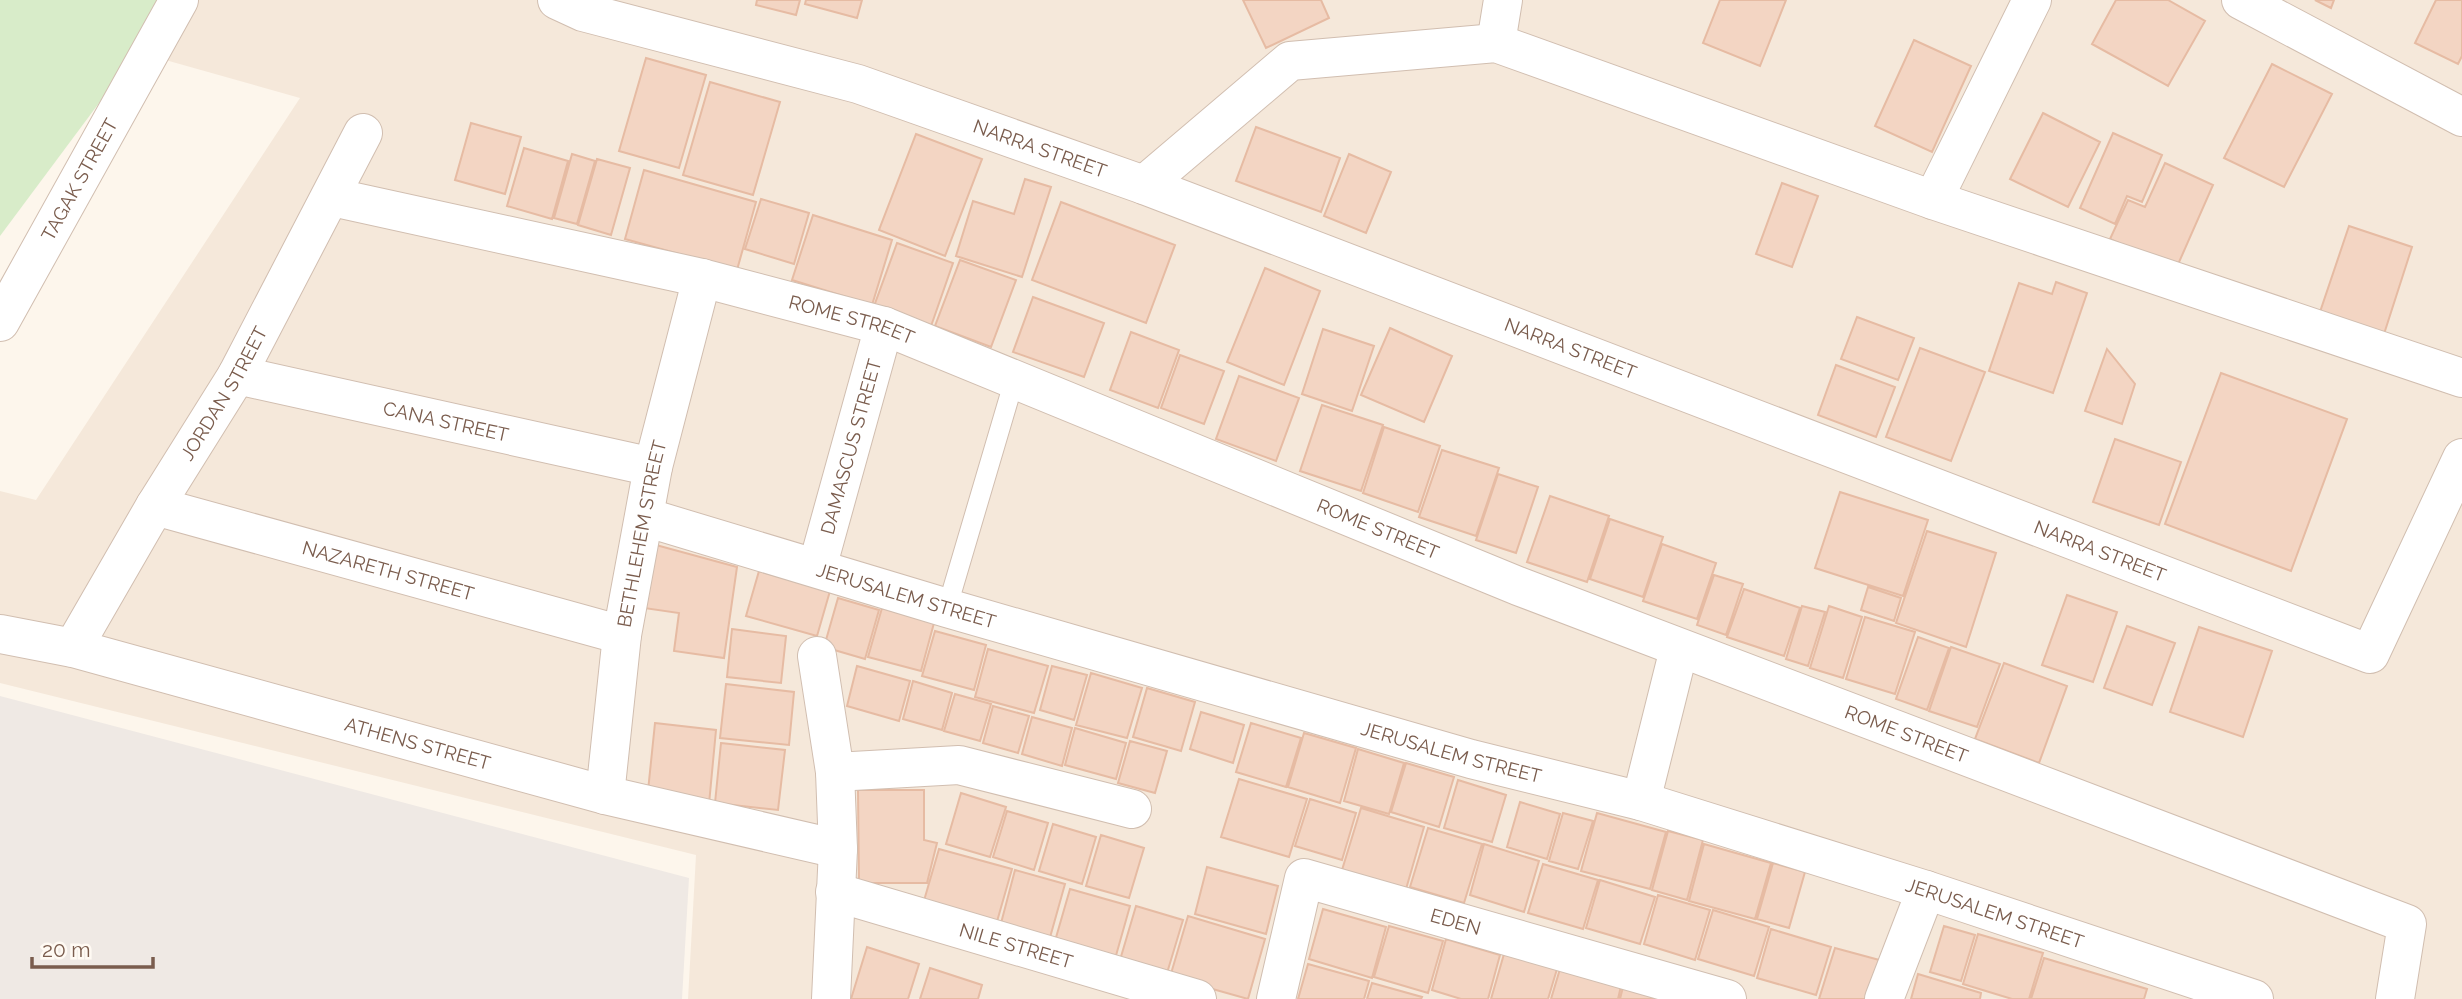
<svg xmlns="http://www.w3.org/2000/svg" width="2462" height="999" font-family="Raleway,sans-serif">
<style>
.residential{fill:#f5e8da}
.industrial{fill:#efe9e4}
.green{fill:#d8ecc9}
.building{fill:#f3d5c3;stroke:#e6bba3;stroke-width:2}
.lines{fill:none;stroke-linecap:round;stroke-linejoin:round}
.lane-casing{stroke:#d1beb0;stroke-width:21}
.street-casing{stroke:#d1beb0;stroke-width:40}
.lane{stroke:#fff;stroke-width:19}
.street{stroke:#fff;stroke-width:38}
.labels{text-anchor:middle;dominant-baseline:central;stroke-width:7;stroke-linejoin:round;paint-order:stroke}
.street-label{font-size:19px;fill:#7a5c4d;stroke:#fffaf3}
</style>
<rect width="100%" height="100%" fill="#fdf6ec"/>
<path class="residential" d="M170,0H2462V999H688L696,855L0,683V491L36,500L300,98L137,52Z"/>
<path class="industrial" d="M0,696L689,878L682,999H0Z"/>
<path class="green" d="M0,0H170L137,52L0,236Z"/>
<path class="building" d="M757,0H800L796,15L756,5Z
M806,0H862L857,18L805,4Z
M1243,0H1321L1329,18L1266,48Z
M1720,0H1786L1760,66L1703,43Z
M2116,0H2168L2205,21L2168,86L2092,44Z
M2315,0H2334L2331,8Z
M2436,0H2462V56L2458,64L2415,43Z
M1914,40L1971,66L1932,152L1875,126Z
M646,58L706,75L679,168L619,151Z
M2272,64L2332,94L2284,187L2224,158Z
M710,82L780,102L753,195L683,175Z
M2043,113L2100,142L2068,207L2010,179Z
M471,123L521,137L505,194L455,180Z
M1256,127L1340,158L1321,212L1236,181Z
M2113,133L2162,155L2142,202L2127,196L2115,224L2080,208Z
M916,134L982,159L945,256L879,230Z
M524,148L568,161L552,219L507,206Z
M572,154L595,161L577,224L554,218Z
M1349,154L1391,172L1366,233L1324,216Z
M597,159L630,168L611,235L578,225Z
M2165,163L2213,185L2176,269L2110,239L2128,200L2145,207Z
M644,170L756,202L737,270L625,239Z
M1025,179L1051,187L1022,277L956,256L973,201L1014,214Z
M1782,183L1818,196L1792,267L1756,254Z
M761,199L809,213L794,264L745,249Z
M1061,202L1175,245L1146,323L1032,280Z
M813,215L892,240L872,305L792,280Z
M2349,226L2412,247L2384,334L2320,312Z
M897,243L953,263L930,329L873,309Z
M960,260L1016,280L991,347L935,326Z
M1265,268L1320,291L1284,385L1227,362Z
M2056,282L2087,293L2053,393L1989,371L2019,283L2052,294Z
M1033,297L1104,323L1084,377L1013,352Z
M1857,317L1914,338L1898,380L1841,359Z
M1390,328L1452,356L1424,422L1361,395Z
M1323,329L1374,346L1352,411L1302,394Z
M1131,332L1179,350L1158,408L1110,390Z
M1920,348L1985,372L1951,461L1886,437Z
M2107,349L2135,384L2122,424L2085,411Z
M1180,355L1224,371L1204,424L1161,408Z
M1836,365L1895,387L1876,437L1818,415Z
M2221,373L2347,419L2291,571L2165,524Z
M1239,376L1299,398L1276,461L1216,439Z
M1322,405L1383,425L1361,491L1300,471Z
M1384,427L1440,446L1418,512L1363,493Z
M2115,439L2181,462L2159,525L2093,502Z
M1442,450L1499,468L1476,536L1419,517Z
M1498,474L1538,487L1516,553L1476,540Z
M1840,492L1928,520L1903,596L1815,568Z
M1550,496L1609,516L1587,582L1527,562Z
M1610,519L1663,537L1643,597L1590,579Z
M1927,531L1996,553L1966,647L1896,623Z
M1662,544L1716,563L1697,619L1643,601Z
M656,545L737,567L724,658L674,651L679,613L644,608Z
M759,571L830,591L817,636L746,616Z
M1714,575L1743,584L1726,635L1697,625Z
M1868,587L1901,598L1894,621L1861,610Z
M1744,589L1800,608L1784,656L1727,637Z
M2067,595L2117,612L2093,682L2042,665Z
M838,598L879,610L865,659L824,647Z
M1802,606L1825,612L1808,666L1786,659Z
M1829,606L1862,617L1843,678L1810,668Z
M882,608L934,623L921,671L868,657Z
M1865,617L1915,632L1895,694L1846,679Z
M2127,626L2175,643L2152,705L2104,688Z
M2199,627L2272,651L2243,737L2170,712Z
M732,629L786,636L781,683L727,677Z
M935,631L986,645L974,690L922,676Z
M1918,637L1949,648L1927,710L1896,699Z
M1951,647L2000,664L1977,727L1929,711Z
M988,649L1048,666L1034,713L975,697Z
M2004,663L2067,686L2039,763L1975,739Z
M857,666L910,681L899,721L847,706Z
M1052,666L1087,675L1074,720L1040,710Z
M1091,673L1142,688L1127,738L1076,725Z
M913,681L952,693L942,730L903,719Z
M726,684L794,692L789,745L720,738Z
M1147,688L1195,702L1181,751L1133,737Z
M955,694L991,704L980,741L944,731Z
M993,706L1029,716L1018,753L983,743Z
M1201,712L1244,725L1233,763L1190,749Z
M1032,717L1072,728L1062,766L1022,754Z
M655,723L716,730L709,804L648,791Z
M1251,723L1301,738L1286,787L1236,772Z
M1075,728L1126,743L1116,779L1065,765Z
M1304,733L1356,748L1340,803L1288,787Z
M1130,741L1167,751L1155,793L1118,783Z
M721,743L785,750L778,810L715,803Z
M1358,749L1404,763L1389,814L1344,801Z
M1406,763L1454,777L1439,827L1391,812Z
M1239,779L1307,799L1289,857L1221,837Z
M1458,780L1506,795L1492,842L1444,828Z
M858,790H924V840L937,843L927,883H859Z
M961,793L1006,807L990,857L946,844Z
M1310,799L1356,813L1342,860L1295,846Z
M1520,802L1560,814L1547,859L1507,847Z
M1361,808L1424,827L1406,889L1342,870Z
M1007,811L1048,823L1034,870L993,857Z
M1563,813L1593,821L1578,869L1549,861Z
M1597,813L1666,832L1650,889L1581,871Z
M1053,824L1096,837L1082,884L1039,871Z
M1428,828L1482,844L1464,903L1410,887Z
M1668,831L1703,840L1687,900L1652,890Z
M1101,835L1144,848L1129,898L1086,886Z
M1484,844L1539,861L1524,912L1470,895Z
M1704,844L1771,863L1755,919L1689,901Z
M939,849L1012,869L996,925L923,904Z
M1773,863L1805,872L1789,928L1757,919Z
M1543,864L1598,880L1583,929L1528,913Z
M1207,867L1278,886L1266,934L1195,914Z
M1015,870L1065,884L1049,941L1000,927Z
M1600,880L1655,897L1640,944L1586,928Z
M1070,889L1130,906L1115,959L1055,941Z
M1658,895L1710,910L1695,960L1644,944Z
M1136,906L1183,920L1167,973L1120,960Z
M1323,909L1386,927L1372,978L1309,959Z
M1713,910L1769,927L1754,976L1698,959Z
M1188,916L1265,939L1248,999L1170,977Z
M1389,926L1443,941L1428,993L1374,977Z
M1944,926L1975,935L1961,981L1930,972Z
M1771,929L1831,947L1816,995L1757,978Z
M1978,934L2043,953L2029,999H2012L1963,984Z
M1446,939L1500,955L1488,999H1461L1432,990Z
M867,947L919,964L908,999H851Z
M1835,948L1883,961L1872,999H1819Z
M1504,954L1557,969L1548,999H1491Z
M2044,958L2147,989L2144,999H2031Z
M1308,964L1369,981L1364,999H1298Z
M930,968L982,985L978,999H920Z
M1560,969L1621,986L1618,999H1551Z
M1918,974L1981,993L1980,999H1911Z
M1372,983L1422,997L1421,999H1367Z
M1623,987L1662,999H1620Z"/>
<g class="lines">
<defs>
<path id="lane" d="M947,608L1014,381"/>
<g id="street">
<path id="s1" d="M557,0L583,12L858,84L1144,185L2370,654L2462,458"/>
<path d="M2241,0L2462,117"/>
<path d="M1496,43L1503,0"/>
<path d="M1144,185L1290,61L1496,43L1933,200L2462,378"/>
<path id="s2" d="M332,197L702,278L884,326L1518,586L2407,924L2395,999"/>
<path d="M1933,200L2032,0"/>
<path id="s3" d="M0,322L179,0"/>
<path id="s4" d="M237,375L653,467"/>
<path id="s5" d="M155,506L622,635"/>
<path id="s6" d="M645,517L947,608L1471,759L1641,801L1926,890L2254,999"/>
<path id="s7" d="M817,568L884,326"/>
<path id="s8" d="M0,634L73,648L605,795L838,849"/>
<path id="s9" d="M73,648L155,506L237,375L363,133"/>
<path d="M817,656L835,772L838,849L831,999"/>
<path d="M835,772L959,765L1132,809"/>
<path id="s10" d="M605,795L622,635L653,467L702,278"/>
<path d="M1641,801L1679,649"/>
<path id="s11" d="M835,892L1197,999"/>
<path id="s12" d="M1276,999L1304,878L1727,999"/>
<path d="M1884,999L1926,890"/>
</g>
</defs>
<use href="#lane" class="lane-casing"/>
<use href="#street" class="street-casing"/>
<use href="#lane" class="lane"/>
<use href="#street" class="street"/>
</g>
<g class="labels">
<g class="street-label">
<text stroke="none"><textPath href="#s1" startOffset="506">NARRA STREET</textPath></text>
<text stroke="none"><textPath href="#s3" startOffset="163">TAGAK STREET</textPath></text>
<text stroke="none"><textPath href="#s2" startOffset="534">ROME STREET</textPath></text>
<text stroke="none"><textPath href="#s1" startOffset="1073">NARRA STREET</textPath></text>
<text stroke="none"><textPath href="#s9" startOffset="296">JORDAN STREET</textPath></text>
<text stroke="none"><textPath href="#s4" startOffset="214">CANA STREET</textPath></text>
<text stroke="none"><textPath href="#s7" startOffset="126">DAMASCUS STREET</textPath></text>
<text stroke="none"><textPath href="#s2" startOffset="1101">ROME STREET</textPath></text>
<text stroke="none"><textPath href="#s10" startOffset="264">BETHLEHEM STREET</textPath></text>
<text stroke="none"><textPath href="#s1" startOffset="1640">NARRA STREET</textPath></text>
<text stroke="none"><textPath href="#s5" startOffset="242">NAZARETH STREET</textPath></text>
<text stroke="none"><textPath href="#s6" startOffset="273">JERUSALEM STREET</textPath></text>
<text stroke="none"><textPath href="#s2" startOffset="1668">ROME STREET</textPath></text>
<text stroke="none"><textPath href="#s8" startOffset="432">ATHENS STREET</textPath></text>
<text stroke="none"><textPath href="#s6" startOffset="840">JERUSALEM STREET</textPath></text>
<text stroke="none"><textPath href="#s6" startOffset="1407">JERUSALEM STREET</textPath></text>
<text stroke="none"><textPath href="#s12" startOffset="282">EDEN</textPath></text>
<text stroke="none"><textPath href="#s11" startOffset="189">NILE STREET</textPath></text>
</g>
</g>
<path d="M32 957v10h121v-10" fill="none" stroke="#7a5c4d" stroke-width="3.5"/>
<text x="42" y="957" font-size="21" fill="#7a5c4d" stroke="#fffaf3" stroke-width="5" paint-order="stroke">20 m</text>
</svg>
